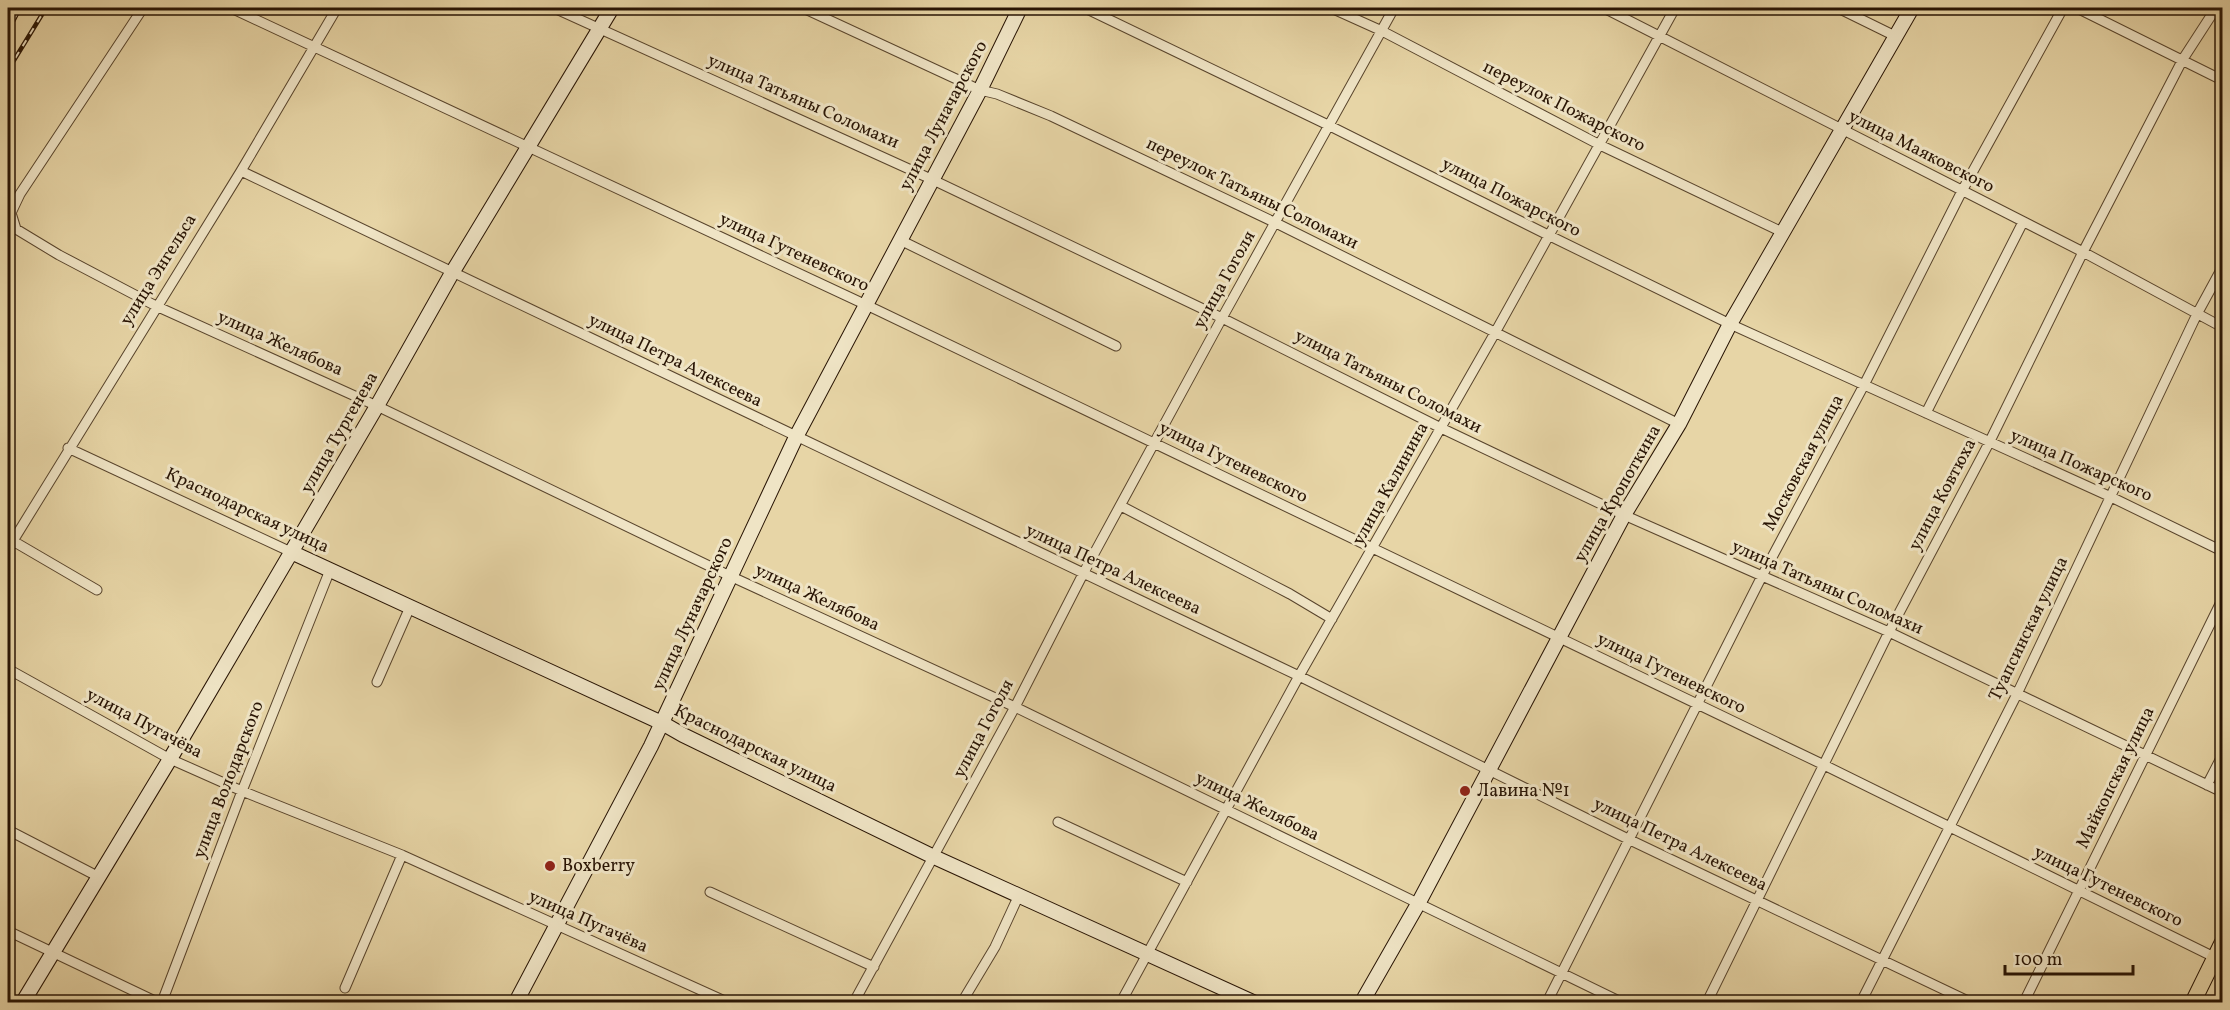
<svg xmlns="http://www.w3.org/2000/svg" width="2230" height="1010" font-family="Vollkorn,serif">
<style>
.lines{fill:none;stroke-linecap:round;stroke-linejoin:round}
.street-casing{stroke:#58442c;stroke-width:11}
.secondary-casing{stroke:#281404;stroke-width:16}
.primary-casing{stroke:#281404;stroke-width:17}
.street{stroke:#efe4c5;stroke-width:9}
.secondary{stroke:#efe4c5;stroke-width:14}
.primary{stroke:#e7d5a6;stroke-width:15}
.rail-casing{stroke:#281404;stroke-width:4.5}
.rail{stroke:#efe4c5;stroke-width:2;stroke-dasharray:7;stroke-linecap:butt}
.poi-dot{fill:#8f2418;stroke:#efe4c5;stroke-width:2}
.labels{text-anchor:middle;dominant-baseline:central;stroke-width:6;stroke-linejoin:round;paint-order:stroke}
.street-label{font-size:18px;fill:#281404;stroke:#efe4c5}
.poi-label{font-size:18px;fill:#281404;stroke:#efe4c5;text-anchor:start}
</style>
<rect width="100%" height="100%" fill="#e7d5a6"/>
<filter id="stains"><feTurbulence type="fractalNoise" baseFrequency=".00333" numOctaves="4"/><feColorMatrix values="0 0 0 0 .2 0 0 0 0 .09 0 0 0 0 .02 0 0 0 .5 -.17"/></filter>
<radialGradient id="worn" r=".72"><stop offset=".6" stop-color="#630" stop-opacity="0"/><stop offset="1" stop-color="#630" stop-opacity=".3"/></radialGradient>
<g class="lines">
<defs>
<path id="street" d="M143,8L20,194L11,213L16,229L59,255L156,306L377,406L730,576L1015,707L1621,1002
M231,8L877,310L1824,765L2216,958
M554,8L931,179L1222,318L1441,428L1624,515L1889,632L2222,792
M803,8L980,90L997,94L1051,116L1276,223L1679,424
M1085,8L1328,125L1548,235L1730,324L2111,497L2222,551
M1331,8L1382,31L1600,145L1782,232
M1604,8L2083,252L2222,327
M1838,8L1895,36
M2077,8L2222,80
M241,171L1299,676L1628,839L1970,1002
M900,240L1116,346
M1926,413L2023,222
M68,448L291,552
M1121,506L1290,594L1332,619
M13,541L97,590
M8,549L241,171L337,8
M8,669L170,759L242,791L402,855L727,1002
M377,682L410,607
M2207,785L2222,756
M1058,822L1187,882
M8,830L99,877
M710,892L874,967
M8,931L157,1002
M345,988L402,855
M162,1002L242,791L330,570
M854,1002L1015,707L1083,574L1222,318L1394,8
M962,1002L995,947L1019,895
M1121,1002L1299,676L1496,331L1675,8
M1547,1002L1762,576L1864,385L1962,191L2063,8
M1707,1002L1889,632L1989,443L2083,252L2183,59L2216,8
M1861,1002L2017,694L2197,314L2222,268
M2024,1002L2222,600"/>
<path id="secondary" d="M291,552L662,723L683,735L934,857L1253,1002
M23,1002L170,759L377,406L452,273L612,8
M516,1002L651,746L796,437L980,90L1020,8
M1362,1002L1418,904L1624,515L1679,424L1730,324L1912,8"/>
<path id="primary" d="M2193,1002L2222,943"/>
</defs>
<use href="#street" class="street-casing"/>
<use href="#secondary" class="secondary-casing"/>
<use href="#primary" class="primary-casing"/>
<use href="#street" class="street"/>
<use href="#secondary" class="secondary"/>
<use href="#primary" class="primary"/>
<defs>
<path id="rail" d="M8,31L20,8
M8,70L46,8"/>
</defs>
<use href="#rail" class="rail-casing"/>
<use href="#rail" class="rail"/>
</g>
<g class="poi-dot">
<circle cx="1465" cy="791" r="6"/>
<circle cx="550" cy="866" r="6"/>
</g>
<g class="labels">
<g class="street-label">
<text transform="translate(803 102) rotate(24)">улица Татьяны Соломахи</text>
<text transform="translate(1564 107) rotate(27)">переулок Пожарского</text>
<text transform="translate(944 116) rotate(-62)">улица Луначарского</text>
<text transform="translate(1921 152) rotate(27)">улица Маяковского</text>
<text transform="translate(1252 194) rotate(26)">переулок Татьяны Соломахи</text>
<text transform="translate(1511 198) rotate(27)">улица Пожарского</text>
<text transform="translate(794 253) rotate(25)">улица Гутеневского</text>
<text transform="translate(159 270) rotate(-58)">улица Энгельса</text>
<text transform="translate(1225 280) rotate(-61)">улица Гоголя</text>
<text transform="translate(280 344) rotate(24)">улица Желябова</text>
<text transform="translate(675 361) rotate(26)">улица Петра Алексеева</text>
<text transform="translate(1388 382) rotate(27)">улица Татьяны Соломахи</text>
<text transform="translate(340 433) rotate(-60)">улица Тургенева</text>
<text transform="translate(1233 463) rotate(26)">улица Гутеневского</text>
<text transform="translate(1804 463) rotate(-62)">Московская улица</text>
<text transform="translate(2081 466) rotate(24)">улица Пожарского</text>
<text transform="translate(1391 484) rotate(-61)">улица Калинина</text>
<text transform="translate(1618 494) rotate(-60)">улица Кропоткина</text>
<text transform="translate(1943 495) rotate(-62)">улица Ковтюха</text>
<text transform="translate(247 511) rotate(25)">Краснодарская улица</text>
<text transform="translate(1113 570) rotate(25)">улица Петра Алексеева</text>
<text transform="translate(1827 588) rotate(24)">улица Татьяны Соломахи</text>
<text transform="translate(817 598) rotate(25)">улица Желябова</text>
<text transform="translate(693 614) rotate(-65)">улица Луначарского</text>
<text transform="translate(2029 629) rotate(-64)">Туапсинская улица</text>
<text transform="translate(1671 674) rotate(26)">улица Гутеневского</text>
<text transform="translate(144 724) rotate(28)">улица Пугачёва</text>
<text transform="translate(984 729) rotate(-62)">улица Гоголя</text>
<text transform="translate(755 749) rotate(26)">Краснодарская улица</text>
<text transform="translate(2116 778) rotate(-64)">Майкопская улица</text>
<text transform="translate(229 780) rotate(-69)">улица Володарского</text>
<text transform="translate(1257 807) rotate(26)">улица Желябова</text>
<text transform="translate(1680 845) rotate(26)">улица Петра Алексеева</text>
<text transform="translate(2108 887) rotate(26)">улица Гутеневского</text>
<text transform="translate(588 922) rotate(24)">улица Пугачёва</text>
</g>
<g class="poi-label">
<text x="1477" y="791">Лавина №1</text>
<text x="562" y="866">Boxberry</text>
</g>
</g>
<rect width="2230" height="1010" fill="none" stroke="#e7d5a6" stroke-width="30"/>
<rect x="9" y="9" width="2212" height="992" fill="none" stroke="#281404" stroke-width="3"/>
<rect x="15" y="15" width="2200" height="980" fill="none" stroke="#281404" stroke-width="1.5"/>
<path d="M2005 965v9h128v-9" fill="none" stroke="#281404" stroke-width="3"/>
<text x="2014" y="965" font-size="18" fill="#281404" stroke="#efe4c5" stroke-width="4.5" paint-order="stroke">100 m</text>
<rect width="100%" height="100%" filter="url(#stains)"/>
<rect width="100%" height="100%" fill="url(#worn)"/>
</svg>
